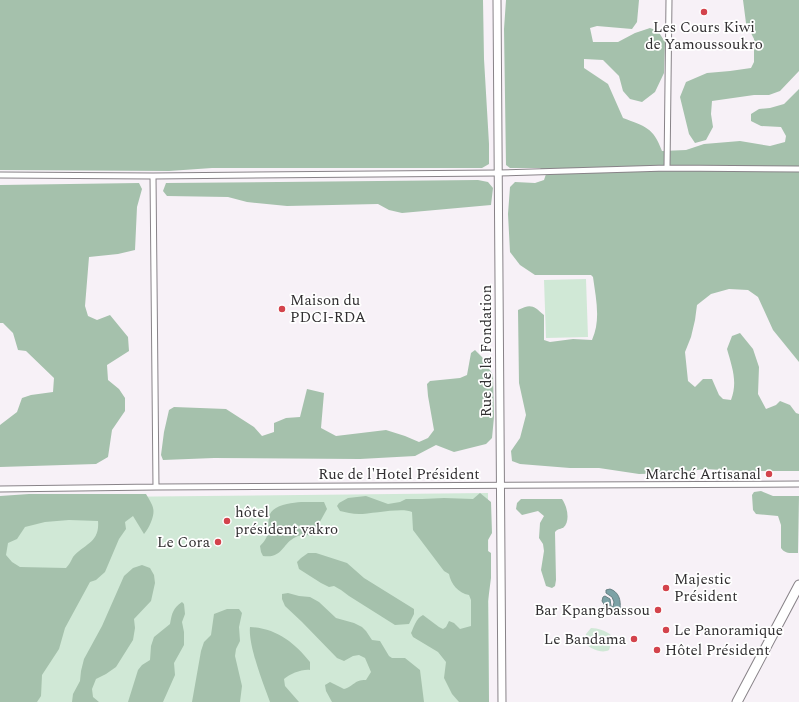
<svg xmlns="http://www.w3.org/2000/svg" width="799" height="702" font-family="Spectral,serif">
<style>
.green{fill:#d0e8d6}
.forest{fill:#a5c1ac;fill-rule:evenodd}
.water{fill:#7ca2a6;stroke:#668083}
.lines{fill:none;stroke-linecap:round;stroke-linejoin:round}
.street-casing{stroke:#888388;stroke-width:7}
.secondary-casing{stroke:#888388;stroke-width:9}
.highway-casing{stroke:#888388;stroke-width:11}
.street{stroke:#fff;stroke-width:5}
.secondary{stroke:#fff;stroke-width:7}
.highway{stroke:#fff;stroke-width:9}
.poi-dot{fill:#d3434c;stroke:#fff;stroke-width:1.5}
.labels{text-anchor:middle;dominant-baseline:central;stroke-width:3.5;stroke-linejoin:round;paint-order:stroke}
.poi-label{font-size:15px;fill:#312f31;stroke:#fff;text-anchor:start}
.street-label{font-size:15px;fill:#312f31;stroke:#fff}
</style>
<rect width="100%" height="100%" fill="#f7f1f7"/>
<path class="green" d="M586,279L588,337L546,338L544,280Z
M488,493L489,702H0V498Z
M591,628C598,628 606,631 611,635V644L609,650C602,654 591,649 586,644V634Z"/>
<path class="forest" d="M0,0H483L484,59L489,144V164L482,168H212L169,171L0,170Z
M506,0H639L637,22L632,29L597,26L590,28L593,42H618L635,33L650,28L658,31L665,42L664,73L655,92L642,102L630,99L623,91L619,76L603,60L584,59V68L608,84L623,118C646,127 653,127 662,151L686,150L704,144L740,141L770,146L785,142L786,136L781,127L761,126L751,121V114L759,109L770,108L784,104L799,89V362L773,330L758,297L748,290L729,289L711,294L697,305L695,320L691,337L685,352L688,381L695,387L703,379H712L719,395L723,399L731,400C738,382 732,367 727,349L732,336L740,333L753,349L759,367L758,394L766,409L776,405L780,401L790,405L796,413L799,414V471H739L705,469L674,473L639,474L599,468H570L520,464L512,461L511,451L520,438L526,415L519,383L518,310C531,303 534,306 544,315V340L550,342L573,339L592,340C601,320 596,299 593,277L591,275H535L520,265L510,252L508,214L510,187L515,182L535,183L544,180L546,174L540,168H510L506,165L504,29Z
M743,0H799V71L780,91L769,95H754L712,101L711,114L713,127L706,140L695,143L689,134L680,97L686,82L707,73L730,71L751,68L754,62V39L746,23Z
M478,180L488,182L493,188L491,205L402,213L389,210L378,204L287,206L247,202L228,197L167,196L163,191L166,183Z
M139,183L142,189L137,207L135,250L118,254L89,257L85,306L88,316L97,320L110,315L128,337L129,351L107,365L108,380L119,389L125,398V411L112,430L108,457L96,464L0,467V425L17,412L22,398L31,395L53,392L54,378L26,351L18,350L13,333L3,323H0V185Z
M475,350L482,357L493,375L494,417L492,438L486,444L454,452L436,445L415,456L360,459L214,458L163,460L161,455L164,432L169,410L174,407L226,409L254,427L262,436L274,432V423L286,418L300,417L307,389L324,393L321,428L336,436L386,430L405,436L419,442L428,438L434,430L428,396L427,384L430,381L460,378L467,375L471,353Z
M761,491L773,496H799L798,553C791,553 785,554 781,548V525L778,516L756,514L753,510L752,495L754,492Z
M480,493L491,502L492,533L488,540V551L491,553V578L488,601L489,702H459L452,694L444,678L446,662L438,652L413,637L411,633C414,627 416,618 423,615L439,627L443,629L446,627L449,621L454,623L460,629L471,626V600L469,595C458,593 451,584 449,574L444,571L413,530L412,512C403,507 371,514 359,514C352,514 346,512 340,511L337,506L339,503L348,498L366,496L388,504L400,502L406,499H422L444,498L473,499Z
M29,494H146C153,506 156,509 151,522C149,527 147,530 144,534L133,516L125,522L126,529L119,539L105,572L96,580L90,582L65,628L59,649L42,675L41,696L37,702H0V496ZM69,520L98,521C100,543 84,544 73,557C71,561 69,565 66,568L20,567L12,562L6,555L8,543L17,539L25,527L45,522Z
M521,499H562C567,506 571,521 563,528C562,528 557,530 557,530L555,532L556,580L555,586L552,588L546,586L541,570L544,551L543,544L539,538L540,523L544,516L538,511L522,515L516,509L517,503Z
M301,502H324L327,509L312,536C307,535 301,534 296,537C282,543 283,559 263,556L261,552L260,546C271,535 267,531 269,517C271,505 291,503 301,502Z
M308,553H316L347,563L364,578L414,609V614L409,624L395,625L349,596L341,590L334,586L329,587L321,583L299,569L297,562L301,558Z
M142,565L150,568L154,575L155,583L151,601L134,619L135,628L133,640L116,667L106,674L96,679L92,689L93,697L99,702H72L73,694L80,681L81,671L84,659L102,626L124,576L133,568Z
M288,593L299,596L310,597L319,602L336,618L354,623L362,627L366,631L372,640L380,641L389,656L392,658H405L420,670L424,702H332L326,691L325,685L330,682L344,689C355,686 353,680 366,680L371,672L365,658L359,655L353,656L344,661L337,658L302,622L285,606L282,599V594Z
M182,602L184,604L185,614L182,622L184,632V645L174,663L175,675L163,702H128L138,670L142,665L150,660L151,646L154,637L170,624C172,613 173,608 182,602Z
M227,609H239L242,613L239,627L240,641L236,649L235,656L242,686L240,702H192L201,651L204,642L211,635L214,614Z
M250,627C276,628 295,643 310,662V670C302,669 290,674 284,679L285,686L299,702H270C263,683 248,645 250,627Z"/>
<path class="water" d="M610,589C619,592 621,600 620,609L617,612H612L609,609L603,611L601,608L605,606L602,601L603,597L605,596L610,599L611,606L613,607L614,602L612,597L606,593V590Z"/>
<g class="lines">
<defs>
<path id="street" d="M667,168L669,0
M0,175L153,176L498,173L667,168L799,169
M153,176L156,487
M0,489L156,487L799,484"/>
<path id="secondary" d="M497,0L502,702"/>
<path id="highway" d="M737,702L799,585"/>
</defs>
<use href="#street" class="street-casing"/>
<use href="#secondary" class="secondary-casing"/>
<use href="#highway" class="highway-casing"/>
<use href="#street" class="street"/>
<use href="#secondary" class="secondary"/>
<use href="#highway" class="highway"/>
</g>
<g class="poi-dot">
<circle cx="704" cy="12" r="4"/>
<circle cx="282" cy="309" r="4"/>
<circle cx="769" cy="474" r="4"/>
<circle cx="227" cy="521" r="4"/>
<circle cx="218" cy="542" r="4"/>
<circle cx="666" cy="588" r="4"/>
<circle cx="658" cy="610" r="4"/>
<circle cx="666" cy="630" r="4"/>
<circle cx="634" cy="639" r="4"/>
<circle cx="657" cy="650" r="4"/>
</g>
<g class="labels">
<g class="poi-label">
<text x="704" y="27" text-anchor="middle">Les Cours Kiwi<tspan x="704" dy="17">de Yamoussoukro</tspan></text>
<text x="290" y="300">Maison du<tspan x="290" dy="17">PDCI-RDA</tspan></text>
<text x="761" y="474" text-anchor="end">Marché Artisanal</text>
<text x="235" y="512">hôtel<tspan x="235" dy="17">président yakro</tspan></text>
<text x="210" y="542" text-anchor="end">Le Cora</text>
<text x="674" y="579">Majestic<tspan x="674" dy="17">Président</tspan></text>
<text x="650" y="610" text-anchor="end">Bar Kpangbassou</text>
<text x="674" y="630">Le Panoramique</text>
<text x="626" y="639" text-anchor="end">Le Bandama</text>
<text x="665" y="650">Hôtel Président</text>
</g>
<g class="street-label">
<text transform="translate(486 351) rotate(-90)">Rue de la Fondation</text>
<text x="399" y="474">Rue de l'Hotel Président</text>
</g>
</g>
</svg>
